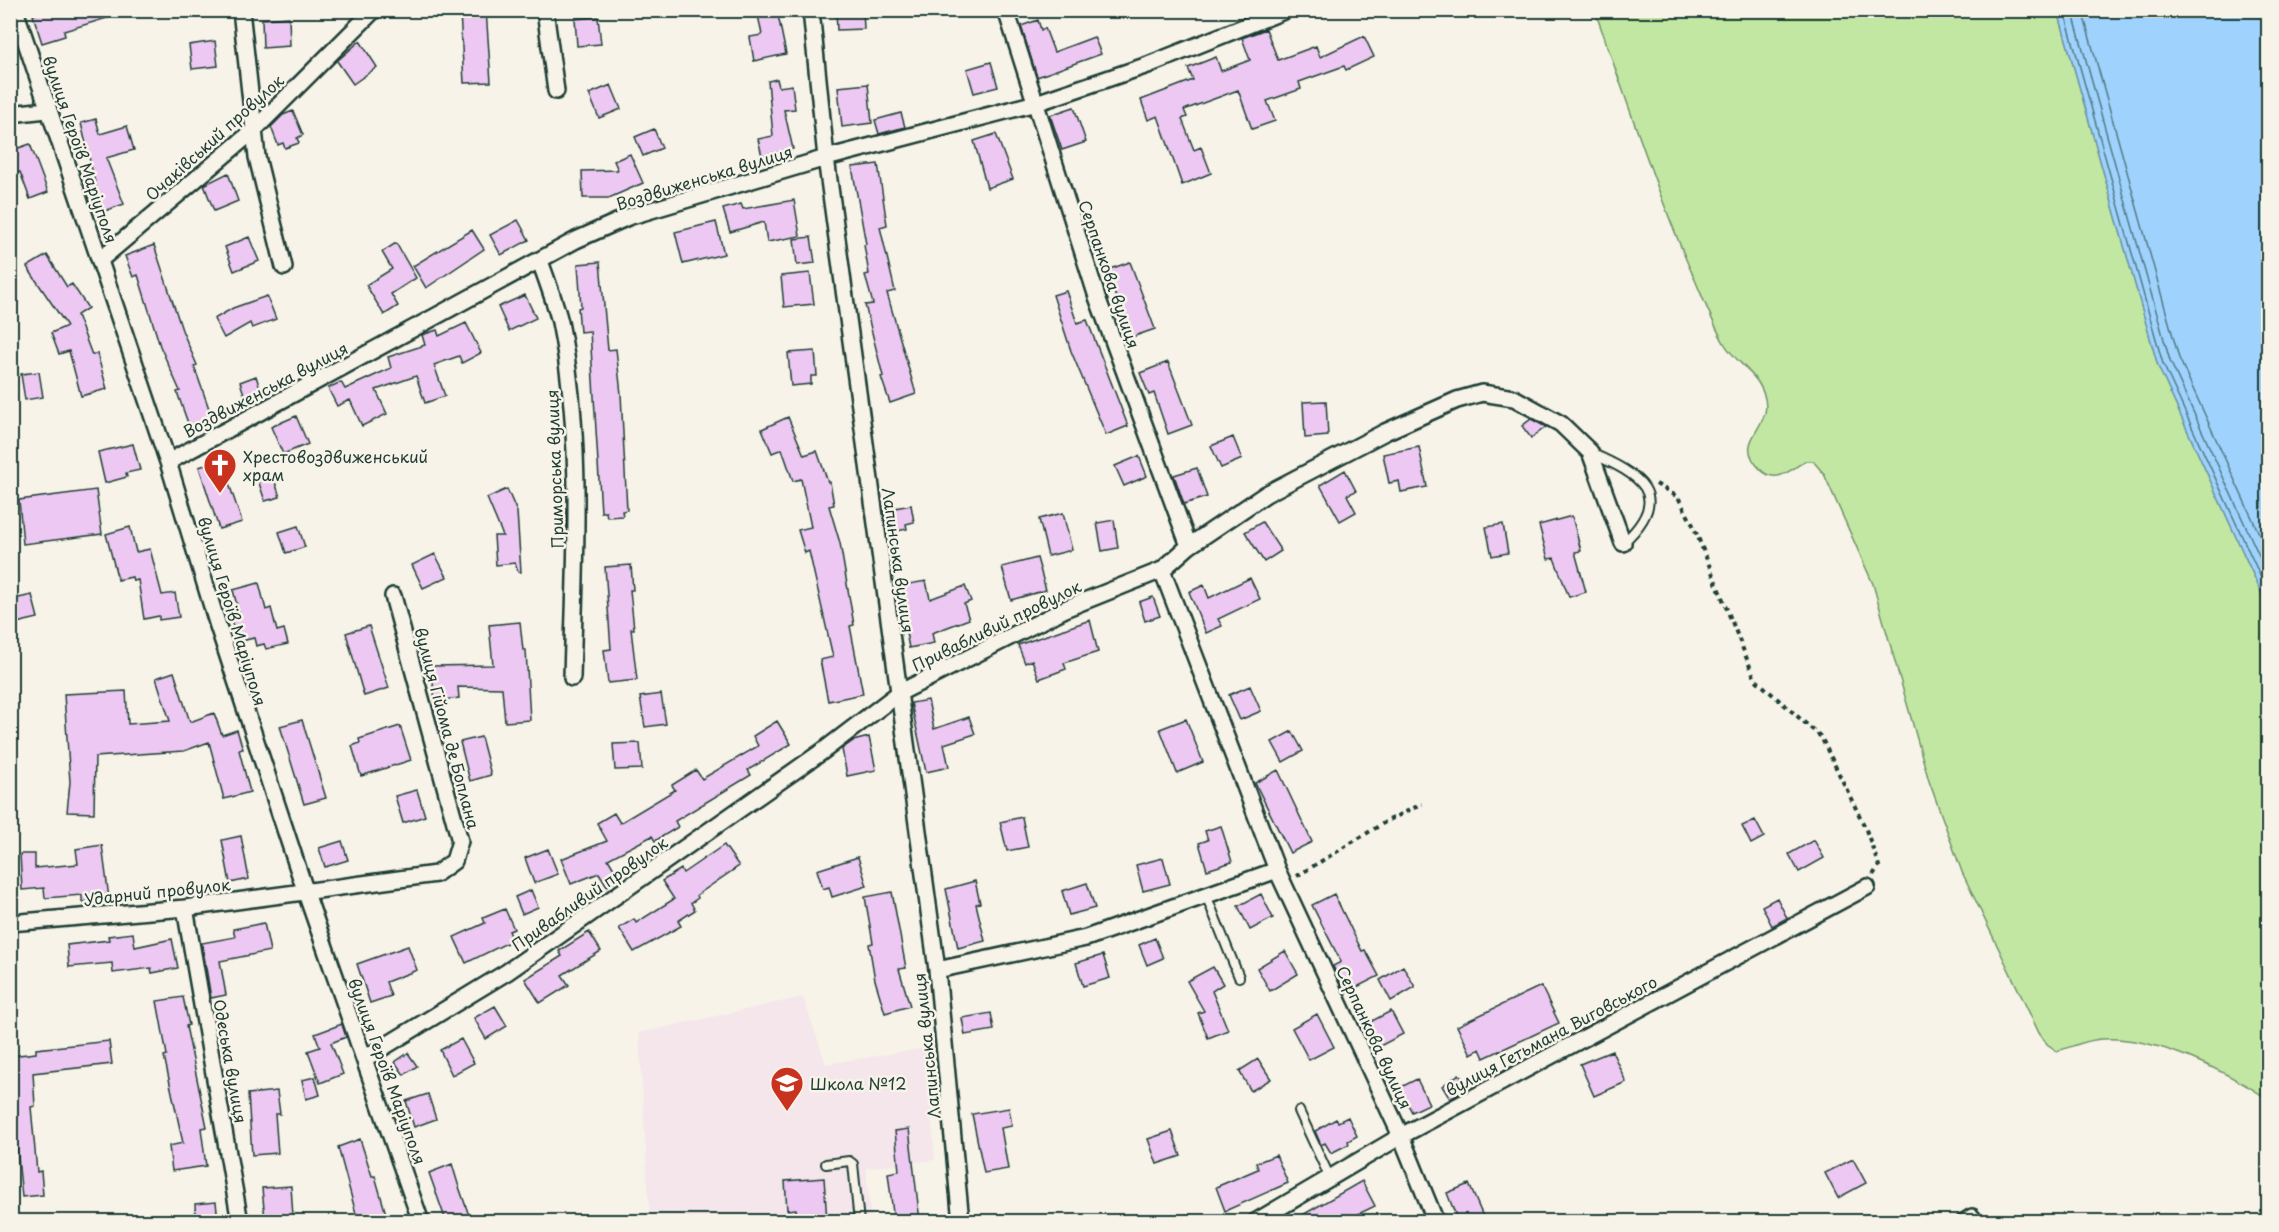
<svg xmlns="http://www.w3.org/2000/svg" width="2279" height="1232" font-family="'Playpen Sans',sans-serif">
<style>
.built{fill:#f4e6eb}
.green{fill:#c2e7a2;stroke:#70926b;stroke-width:1.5}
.water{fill:#9fd2fd;stroke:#6c96ad;stroke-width:1.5}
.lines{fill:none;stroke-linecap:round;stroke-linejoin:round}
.shore{stroke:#527984;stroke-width:1.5}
.building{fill:#ecc8f3;stroke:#1f3d34;stroke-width:1.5}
.lane-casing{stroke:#1f3d34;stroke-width:12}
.street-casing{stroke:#1f3d34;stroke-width:20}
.path{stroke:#1f3d34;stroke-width:4;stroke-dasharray:4.5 4.5;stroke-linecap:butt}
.lane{stroke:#f7f3e8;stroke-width:8}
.street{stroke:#f7f3e8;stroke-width:15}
.labels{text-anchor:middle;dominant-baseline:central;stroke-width:5;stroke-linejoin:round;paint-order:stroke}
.street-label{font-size:16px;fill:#1f3d34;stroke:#f7f3e8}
.poi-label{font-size:16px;fill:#1f3d34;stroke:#f7f3e8;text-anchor:start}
</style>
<rect width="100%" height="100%" fill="#f7f3e8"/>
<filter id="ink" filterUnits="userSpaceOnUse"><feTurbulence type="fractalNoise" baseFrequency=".0167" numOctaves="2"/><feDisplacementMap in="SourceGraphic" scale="12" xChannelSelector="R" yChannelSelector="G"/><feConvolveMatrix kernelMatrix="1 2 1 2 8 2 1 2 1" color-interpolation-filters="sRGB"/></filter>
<g filter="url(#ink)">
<path class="built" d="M803,997L826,1064L926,1048L935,1160L866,1168L871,1221H650L639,1033Z"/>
<path class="green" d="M1595,11H2058L2158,366L2268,607V1099C2226,1071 2153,1035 2101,1039C2086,1040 2072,1047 2057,1051L2047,1044L2039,1033L1962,872L1929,781L1873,584L1824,474L1813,461H1805C1792,469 1776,485 1761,470C1726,435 1785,428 1759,384C1750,369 1733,359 1724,343C1710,318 1700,290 1688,264C1653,181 1625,95 1595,11Z"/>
<path class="water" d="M2058,11H2268V607L2158,366Z"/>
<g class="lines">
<path class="shore" d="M2064,10L2163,364L2268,593
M2072,10L2170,361L2268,575
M2082,10L2179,358L2268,553"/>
</g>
<path class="building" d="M46,10H119L120,14L64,31L65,36L42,43L33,15Z
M486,10L491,82L464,83L460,12Z
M757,10H777L786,54L754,61L750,37L762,35Z
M836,10H863L864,29L837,30Z
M289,17L290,46L263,48L262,19Z
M598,17L601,44L577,46L575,19Z
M1038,20L1041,30L1045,28L1054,52L1094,37L1101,54L1037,77L1021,26Z
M1266,29L1278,60L1316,46L1320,57L1364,36L1374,57L1346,70L1344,66L1299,82L1301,89L1267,101L1275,121L1252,129L1238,90L1184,110L1187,117L1182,119L1194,150L1201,147L1211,173L1182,185L1158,116L1148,120L1141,100L1193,80L1188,68L1216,57L1221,71L1250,60L1242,38Z
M215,41L218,66L192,69L189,45Z
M360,41L377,67L353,84L337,61Z
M991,62L998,87L974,93L967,69Z
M777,79L779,87L792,85L795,109L784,110L793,149L762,156L758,139L773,136L768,81Z
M868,84L872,123L842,127L838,87Z
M611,85L621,109L599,118L589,94Z
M1074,107L1086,142L1062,150L1050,115Z
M293,111L303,135L297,138L299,143L285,148L283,143L278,145L271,127L283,115Z
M901,113L905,127L879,134L875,120Z
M96,119L100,134L127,126L134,150L106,158L124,204L102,212L93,188L96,187L81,123Z
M654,129L662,148L643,156L635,137Z
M996,134L1013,179L987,188L974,141Z
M30,144L48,192L30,199L20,172L13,174L10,151Z
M630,154L643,183L609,198H583L582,171L618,170L614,161Z
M878,164L887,225L880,227L895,291L887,293L916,394L890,403L881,377L883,376L865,305L873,304L865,275L869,274L864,245L866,244L852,167Z
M228,173L238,201L214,211L204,185Z
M794,200L800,236L767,242L764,222L730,232L723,209L741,204L743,209Z
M518,220L529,240L501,255L490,235Z
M716,222L724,254L683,264L675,232Z
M472,230L484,249L426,288L413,266Z
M249,237L259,261L234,271L225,247Z
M811,237L815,263L797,265L794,239Z
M396,243L416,278L391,294L398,306L384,315L366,285L392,269L382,252Z
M154,245L182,330L197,365L194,366L212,417L189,426L177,392L180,391L160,346L138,275L133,277L125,256Z
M47,255L67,287L72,284L88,308L77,315L92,355L97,353L107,389L81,396L69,351L59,354L51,333L67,326L27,267Z
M600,262L608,350L616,349L621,394L627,510L622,511L623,516L607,517L606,512H601L590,331L580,332L578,308L581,307L578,264Z
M1130,262L1155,329L1129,338L1107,270Z
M810,273L814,304L784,307L781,276Z
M1066,291L1077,323L1087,320L1128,426L1106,435L1071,351L1053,295Z
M525,295L536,318L509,331L498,307Z
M267,296L276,319L252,328L250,323L224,338L214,319L233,308Z
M466,323L481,353L462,363L459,356L434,365L445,396L425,403L416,376L376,390L387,414L362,426L350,400L337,406L328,388L341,382L345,389L391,368L388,357L425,345L422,335L437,330L439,336Z
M815,351L817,376H811V384L791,386L788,353Z
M1168,362L1192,425L1168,434L1154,393L1149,395L1140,373Z
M39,372L43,397L25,400L21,374Z
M256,376L262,395L246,400L240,382Z
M1326,401L1328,436L1305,438L1303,402Z
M296,416L308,444L283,454L271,427Z
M788,417L804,455L817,451L828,482H830L834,505L829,506L840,543L854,625L850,626L863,694L828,701L820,660L833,657L809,551L805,553L798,530L811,527L801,479L793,481L782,449L772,453L762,429Z
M1531,419L1546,427L1531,438L1522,426Z
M1233,437L1242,459L1221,468L1211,446Z
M133,444L140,470L126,473L127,477L105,483L98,452Z
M1419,447L1427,487L1401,492L1399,481L1389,483L1383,454Z
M1139,456L1147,476L1124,486L1115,466Z
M221,460L242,522L219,529L199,467Z
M1197,468L1207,497L1184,504L1174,475Z
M1345,470L1356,491L1347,495L1356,512L1340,521L1320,485Z
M273,476L280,497L265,501L258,480Z
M507,489L517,512L521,572H518L515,563L496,565L494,536H503L487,498Z
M96,490L102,534L23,544L19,500Z
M911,505L914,522L906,524L907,529L887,533L884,510Z
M1063,513L1072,550L1048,556L1039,519Z
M1572,516L1581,551L1575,552L1586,592L1569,597L1554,558L1548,559L1539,525Z
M1114,520L1118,548L1102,551L1097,523Z
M1262,522L1281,551L1264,562L1245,532Z
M1503,524L1508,553L1492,556L1486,527Z
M298,526L305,547L286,553L279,532Z
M130,527L136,552L150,549L162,595L175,593L179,617L159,620V616L144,619L138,580L133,581L132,577L118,580L106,534Z
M435,554L447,577L423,588L412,565Z
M1037,558L1046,590L1011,600L1002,567Z
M631,565L633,590H630L634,629H631L637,680L608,683L604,650L611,649L605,567Z
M1250,578L1260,599L1218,619L1222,626L1206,633L1189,592L1204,585L1209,598Z
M926,581L930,599L965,586L971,601L964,604L969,619L932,633L934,643L909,648L897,586Z
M259,583L266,610L271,608L277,631L284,629L288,644L266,649L264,644L256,646L254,638L237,642L231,619L240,617L233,590Z
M32,595L38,618L12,624L10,600Z
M1153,597L1160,616L1145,621L1139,602Z
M1090,620L1098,652L1064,663L1066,669L1039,679L1032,660L1025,663L1018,645Z
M520,622L523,650H526L530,720L505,722L502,688L458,687L459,698L435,701L431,666L493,665L489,625Z
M369,626L389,688L364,696L346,633Z
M174,672L190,722L214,713L222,735L237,730L243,749L239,750L250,792L224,799L209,742L184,751L95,757L94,813L67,812L70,782L64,694L126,691L128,724L170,721L156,678Z
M1250,686L1261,711L1240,720L1229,695Z
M661,694L666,724L645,727L640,697Z
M928,700L934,729L969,717L975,734L944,744L949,767L926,772L911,703Z
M1186,719L1203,762L1177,773L1160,729Z
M302,720L326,798L304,804L280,726Z
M777,721L791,744L748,770L751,775L675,821L678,827L655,841L652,836L608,859L620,879L607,886L599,873L571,884L561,859L607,841L597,823L614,813L620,823L675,790L672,785L696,770L702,779L758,746L753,736Z
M400,726L411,760L361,776L352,746L360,743L359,739Z
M1292,731L1303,751L1283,762L1272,742Z
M481,737L491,775L470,781L460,742Z
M869,737L876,770L847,776L842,749L853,741Z
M640,743L642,769L615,770L613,744Z
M1278,770L1312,842L1290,853L1255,783Z
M417,790L425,816L403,823L395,796Z
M1022,817L1028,847L1007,851L1000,822Z
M1755,820L1764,837L1751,844L1742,826Z
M1221,826L1232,862L1207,870L1199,843L1208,840L1205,831Z
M241,836L249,879L230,883L222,840Z
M1814,840L1824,858L1799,872L1789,854Z
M342,841L348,860L325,867L319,848Z
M102,845L109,898L82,902V895L45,898L44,888L22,890L20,854H35V868L78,864L76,849Z
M724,845L739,866L697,895L698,898L691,903L695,910L678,921L681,926L634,952L619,928L634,919L636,923L674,899L662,881L681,869L683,873Z
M548,849L558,874L534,883L525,858Z
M858,857L867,886L832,897L829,887L823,889L817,870Z
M1163,858L1170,884L1143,891L1136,865Z
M975,881L980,903L976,904L985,941L958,948L946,889Z
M1087,883L1095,908L1069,915L1062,891Z
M531,890L538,907L522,914L515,897Z
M892,892L906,968L899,969L910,1006L885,1013L875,980L869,944L873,943L865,897Z
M1261,894L1273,918L1250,930L1238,906Z
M1334,894L1362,951L1365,950L1379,976L1345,993L1333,966L1341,962L1312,905Z
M1777,898L1787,918L1772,926L1762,906Z
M505,909L514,929L509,931L513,940L466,963L454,937L485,923L483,918Z
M264,923L270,951L220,961L226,995L211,998L202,943L235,937L233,929Z
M589,932L601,951L562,975L569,985L540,1003L525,979L562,956L559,951Z
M133,933L135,947L172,939L178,968L152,973L151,968L113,973L112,963L69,967L67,945L109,940L108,936Z
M1155,938L1163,958L1147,965L1139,945Z
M408,946L417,970L386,982L391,996L370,1003L357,964Z
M1285,951L1298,974L1270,991L1257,968Z
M1103,955L1110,978L1083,986L1076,963Z
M1403,966L1415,987L1391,1001L1380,980Z
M1213,967L1223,984L1212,991L1228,1030L1208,1038L1198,1013L1204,1011L1187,981Z
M1541,986L1559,1023L1484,1058L1480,1049L1471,1054L1457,1026Z
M183,997L189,1025L186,1026L207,1127L201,1128L206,1166L172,1171L169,1146L183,1143L164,1056L167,1055L157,1001Z
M495,1006L507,1026L486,1039L474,1018Z
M1391,1011L1403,1034L1380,1046L1368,1023Z
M991,1013L994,1030L965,1035L962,1018Z
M1317,1014L1334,1047L1309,1060L1292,1028Z
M342,1024L346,1037L331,1043L343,1074L320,1083L308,1051L320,1047L315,1034Z
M461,1039L474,1063L452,1075L440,1050Z
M109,1041L112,1064L33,1073L35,1106L31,1107L37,1172L41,1171L43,1195L22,1197L17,1148H13L11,1125H15L10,1056L36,1053V1049Z
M1612,1051L1626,1082L1594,1096L1580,1064Z
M408,1053L417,1066L404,1075L395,1062Z
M1258,1059L1271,1079L1251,1091L1239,1071Z
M1459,1074L1468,1088L1450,1099L1442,1086Z
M315,1077L320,1095L306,1099L302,1080Z
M1417,1079L1429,1104L1412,1112L1399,1088Z
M277,1091L280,1114H275L278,1153L252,1155L248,1094Z
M428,1094L436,1119L414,1127L406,1101Z
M1009,1108L1012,1126L1001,1128L1008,1169L984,1173L972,1114Z
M1348,1117L1357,1136L1348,1141L1349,1144L1331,1153L1325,1143L1321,1145L1315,1131L1336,1119L1338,1122Z
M909,1129L920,1221H894L888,1173L899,1171L895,1131Z
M1172,1131L1181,1156L1157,1164L1148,1139Z
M360,1139L372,1176H375L388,1221H358L338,1147Z
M1276,1155L1288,1183L1225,1211L1216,1187L1258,1169L1256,1163Z
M1853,1159L1866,1183L1838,1198L1825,1173Z
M452,1164L458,1184L471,1221H446L429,1173Z
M824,1178L827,1221H797L796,1209L787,1210L785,1181Z
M1362,1181L1375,1206L1344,1221H1292Z
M1469,1184L1485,1221H1458L1447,1193Z
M291,1186L293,1217L265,1219L262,1188Z
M216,1202L218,1221H196L195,1204Z"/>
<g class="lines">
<defs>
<path id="lane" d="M1591,453C1640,475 1675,495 1623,543
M1206,895L1239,977
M1299,1111L1329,1176
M826,1164L849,1161L853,1164L859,1222"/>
<path id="street" d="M15,10L168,462L218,626L306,893L421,1222
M241,10L257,157L284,267
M545,10L556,91
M811,10L826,158L937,970L961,1222
M1006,10L1097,297L1189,546
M10,114L47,110
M100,260L253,131L374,10
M540,261C547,281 555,302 560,322C584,439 575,560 572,678
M168,462L576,240L628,217L826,158L1036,103L1148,65L1286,10
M1162,570L1277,870L1401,1136L1436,1222
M185,908L240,1222
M10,923L185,908L436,874L454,861L460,841L393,596
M937,970L1086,938L1277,870
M364,1059L507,972L823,751L899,693L1067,608L1162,570L1189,546L1266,494L1385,432L1457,400L1482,393L1514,398L1561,424L1590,452L1623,543
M1255,1222L1401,1136L1867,887
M1964,1222L1972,1217"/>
</defs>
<use href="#lane" class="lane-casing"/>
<use href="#street" class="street-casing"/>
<path class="path" d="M1656,484L1678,497L1693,525L1755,679L1821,737L1865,827L1879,866L1873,875
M1297,876L1387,821L1422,804"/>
<use href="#lane" class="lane"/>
<use href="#street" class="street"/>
</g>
</g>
<defs>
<symbol id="church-pin" viewBox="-11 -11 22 30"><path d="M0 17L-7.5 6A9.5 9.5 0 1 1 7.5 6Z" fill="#c8321e" stroke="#f7f3e8"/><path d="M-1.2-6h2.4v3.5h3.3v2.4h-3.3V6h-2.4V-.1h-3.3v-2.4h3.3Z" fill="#fff"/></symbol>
<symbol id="school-pin" viewBox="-11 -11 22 30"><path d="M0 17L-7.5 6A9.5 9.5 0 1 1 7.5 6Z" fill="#c8321e" stroke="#f7f3e8"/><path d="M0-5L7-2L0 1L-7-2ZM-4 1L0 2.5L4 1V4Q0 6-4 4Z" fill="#fff"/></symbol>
</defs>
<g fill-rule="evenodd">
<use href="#church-pin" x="201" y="446" width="38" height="52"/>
<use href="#school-pin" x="768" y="1064" width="38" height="52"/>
</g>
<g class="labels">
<g class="street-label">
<text transform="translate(214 137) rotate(-42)">Очаківський провулок</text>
<text transform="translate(81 149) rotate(71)">вулиця Героїв Маріуполя</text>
<text transform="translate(704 177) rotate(-17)">Воздвиженська вулиця</text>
<text transform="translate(1110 274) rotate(71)">Серпанкова вулиця</text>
<text transform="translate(265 389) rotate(-28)">Воздвиженська вулиця</text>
<text transform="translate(554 469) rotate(-92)">Приморська вулиця</text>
<text transform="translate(899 560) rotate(82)">Лапинська вулиця</text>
<text transform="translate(233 611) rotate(73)">вулиця Героїв Маріуполя</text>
<text transform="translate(996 625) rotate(-26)">Привабливий провулок</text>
<text transform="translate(448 728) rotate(75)">вулиця Гійома де Боплана</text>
<text transform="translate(157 891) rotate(-6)">Ударний провулок</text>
<text transform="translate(589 893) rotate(-35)">Привабливий провулок</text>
<text transform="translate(1551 1035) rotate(-28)">вулиця Гетьмана Виговського</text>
<text transform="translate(1375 1037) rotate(65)">Серпанкова вулиця</text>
<text transform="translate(926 1046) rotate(-96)">Лапинська вулиця</text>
<text transform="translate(231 1061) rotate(80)">Одеська вулиця</text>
<text transform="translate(388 1071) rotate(70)">вулиця Героїв Маріуполя</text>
</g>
<g class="poi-label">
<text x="243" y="456">Хрестовоздвиженський<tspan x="243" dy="18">храм</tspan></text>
<text x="810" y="1083">Школа №12</text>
</g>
</g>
<rect width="2279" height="1232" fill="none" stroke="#f7f3e8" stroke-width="36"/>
<rect x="18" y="18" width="2243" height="1196" fill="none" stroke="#1f3d34" stroke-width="2" filter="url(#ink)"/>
</svg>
